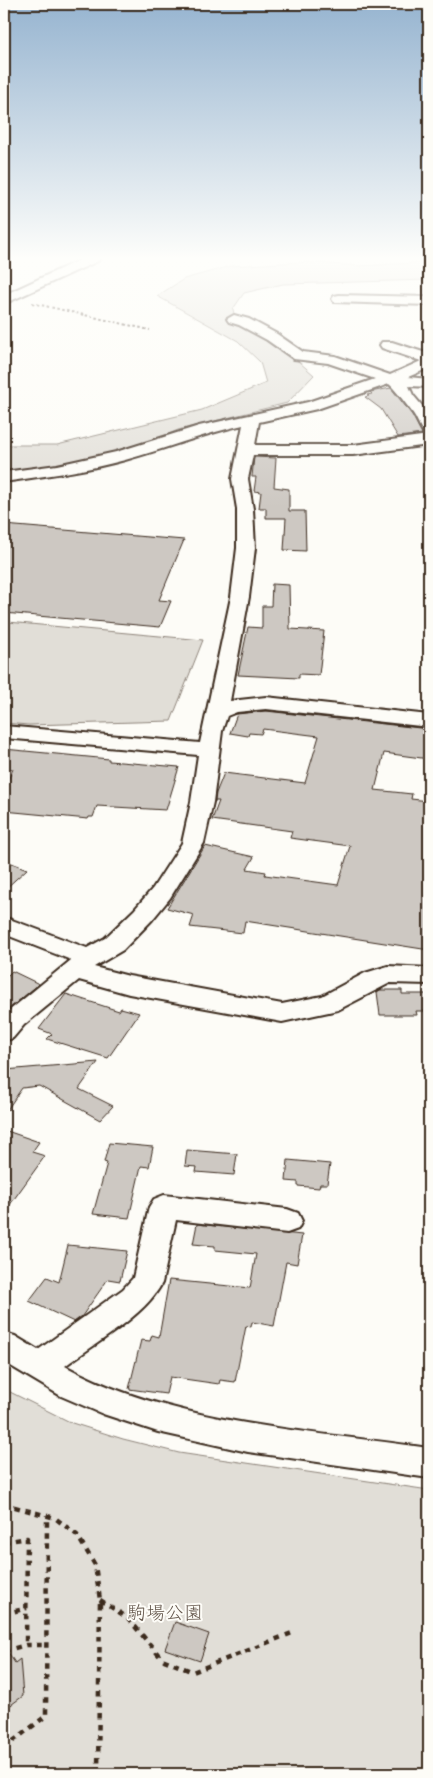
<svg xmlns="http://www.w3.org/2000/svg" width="433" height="1778" font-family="Pangolin,'Klee One',sans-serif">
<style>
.green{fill:#e1ded7;stroke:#8e847a}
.building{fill:#cdc8c2;stroke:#3b2a1e}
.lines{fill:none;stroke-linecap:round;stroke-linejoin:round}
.minor-casing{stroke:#3b2a1e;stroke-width:4}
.path-far1{stroke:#3b2a1e;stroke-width:2;stroke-dasharray:2.5 2.5;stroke-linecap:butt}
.path{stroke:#3b2a1e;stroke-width:4.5;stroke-dasharray:5.5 5.5;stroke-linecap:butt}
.minor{fill:#fdfcf7;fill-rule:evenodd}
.labels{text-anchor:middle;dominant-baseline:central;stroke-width:4;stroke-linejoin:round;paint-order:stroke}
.near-park-label{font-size:19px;fill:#64574c;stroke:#fdfcf7}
</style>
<rect width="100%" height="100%" fill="#fdfcf7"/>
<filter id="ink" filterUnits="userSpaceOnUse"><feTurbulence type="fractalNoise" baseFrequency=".02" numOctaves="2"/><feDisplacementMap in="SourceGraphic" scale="10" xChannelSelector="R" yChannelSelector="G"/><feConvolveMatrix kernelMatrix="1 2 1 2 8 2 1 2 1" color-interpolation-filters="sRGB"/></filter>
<g filter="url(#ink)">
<path class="green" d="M298,262L360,266L429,262V280L283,284L244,293L233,309L234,314L262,330L314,375L287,403L178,430L140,446L77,462L4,471V445H57L202,410L266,383L260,362L238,341L157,296L184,279L231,266Z
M8,622L203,640L171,721L29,725L4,723V630Z
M4,1389L72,1423L123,1439L179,1453L429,1490V1774H4Z"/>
<path class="building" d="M391,388L412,415L422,434L398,437L381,409L365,397L369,396L367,395L372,394L370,392Z
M254,457L276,458L274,487L289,489V511H305L306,551L284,550L286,518H266V508H259L261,492L254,491L256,477H252Z
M4,525L184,540L159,600L171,601L160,627L4,613Z
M272,584L289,585L290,629L324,631L319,675L299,674V678L238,675L248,627L262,628V606H271Z
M266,711L429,729V759L384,753L375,790L412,794L411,799L429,801V950L245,921L243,933L190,927L194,915L167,908L205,846L254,857L247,869L266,872L265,875L338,885L350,846L290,838L292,831L212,820L219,801H215L216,793L224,773L305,783L319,736L263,729L261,734L249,733L248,736L230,733L237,714Z
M4,749L109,759V761L179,767L166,810L97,806L93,817H89L88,819L4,811V789L13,769L4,768Z
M4,860L27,869L4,890Z
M12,971L39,984L4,1013V979Z
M380,990H402V994H427L429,1011H416L417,1015H380L377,992Z
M66,994L119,1011L121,1008L139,1013L108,1058L47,1039L52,1034L39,1029Z
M98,1062L79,1089L113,1106L100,1120L39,1086L22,1088L7,1110L5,1070Z
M4,1130L39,1142L32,1152L45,1156L4,1213Z
M109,1143L153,1147L149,1167L141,1166L129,1218L93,1214L107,1163L104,1162Z
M187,1150L237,1154L234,1175L196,1172L197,1167L185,1166Z
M288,1160L330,1164L327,1184H320L319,1188L298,1186V1182L286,1181Z
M197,1224L302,1235L297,1264L286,1262L274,1326L252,1322L251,1327L246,1326L235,1382L220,1380L219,1384L170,1377L166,1394L129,1389L141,1340L150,1341L152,1335L159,1337L169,1280L250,1288L256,1254L215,1250V1246L193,1244Z
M68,1245L127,1251L120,1281L108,1279L82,1316L74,1322L29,1301L47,1277L59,1282Z
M175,1622L209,1634L200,1661L165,1649Z
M4,1646L15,1663L20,1659L23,1696L4,1710Z"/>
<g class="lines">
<defs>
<path id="minor" d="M84,258H100L98,261L4,304V295Z
M339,295L429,297V305L334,302L332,299L334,296Z
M234,315L249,319L277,334L303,352L335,356L390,375L421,361L382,348L380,345L382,342H392L429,354V368L408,377L429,379V387L409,386L413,395L429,414V435L424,433C419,427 417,418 412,412C407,405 395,389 389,384L317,409L259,422L255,445H353L429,435V445L353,455H253L248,479L253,509L255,548L249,597L230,701L266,697L429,715V727L266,709L237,712L227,716L222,731L213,802L204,843L170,898L152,920L123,950L94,967L129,976L282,1004L322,996L365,973L388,966L429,968V984L390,983L338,1010L282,1022L129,994L79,980L24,1025L13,1038L4,1041V1015L71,960L4,934V917L87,948L105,938L134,910L153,888L182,843L191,802L198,755L4,738V726L200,743L231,597L237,548V509L232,479L243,425C202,434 165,449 125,460C85,471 45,476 4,482V472L57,465L116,452L199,426L308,402L375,379L328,363L294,359L267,340L239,325L229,322L227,319Z
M164,1195L287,1209L298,1213L302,1221L298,1229L287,1233L176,1220L162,1283C146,1315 94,1344 65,1366C170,1424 312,1431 429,1448V1478L248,1452L158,1432L103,1414L61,1396L4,1362V1333L15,1336L38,1350L123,1289L133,1278L149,1207L154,1199Z"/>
</defs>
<use href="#minor" class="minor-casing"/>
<path class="path-far1" d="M32,303L150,330"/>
<path class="path" d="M4,1504L55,1518L77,1535L95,1565L100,1600L98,1774
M4,1511L15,1506
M4,1542L27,1538L26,1645
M100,1600L128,1618L162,1659L193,1672L292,1633
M4,1614L27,1608
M4,1651L26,1645H46
M4,1748L46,1716L47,1515"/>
<use href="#minor" class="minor"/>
</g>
</g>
<linearGradient id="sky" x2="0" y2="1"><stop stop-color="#96b4d0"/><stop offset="0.51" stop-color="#fefefb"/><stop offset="1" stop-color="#fefefb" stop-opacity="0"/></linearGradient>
<rect width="433" height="507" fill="url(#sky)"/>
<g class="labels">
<g class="near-park-label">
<text x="165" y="1613">駒場公園</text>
</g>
</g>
<rect width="433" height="1778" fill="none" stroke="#fdfcf7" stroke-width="20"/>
<rect x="10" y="10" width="413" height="1758" fill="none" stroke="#3b2a1e" stroke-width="2" filter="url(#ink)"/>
</svg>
